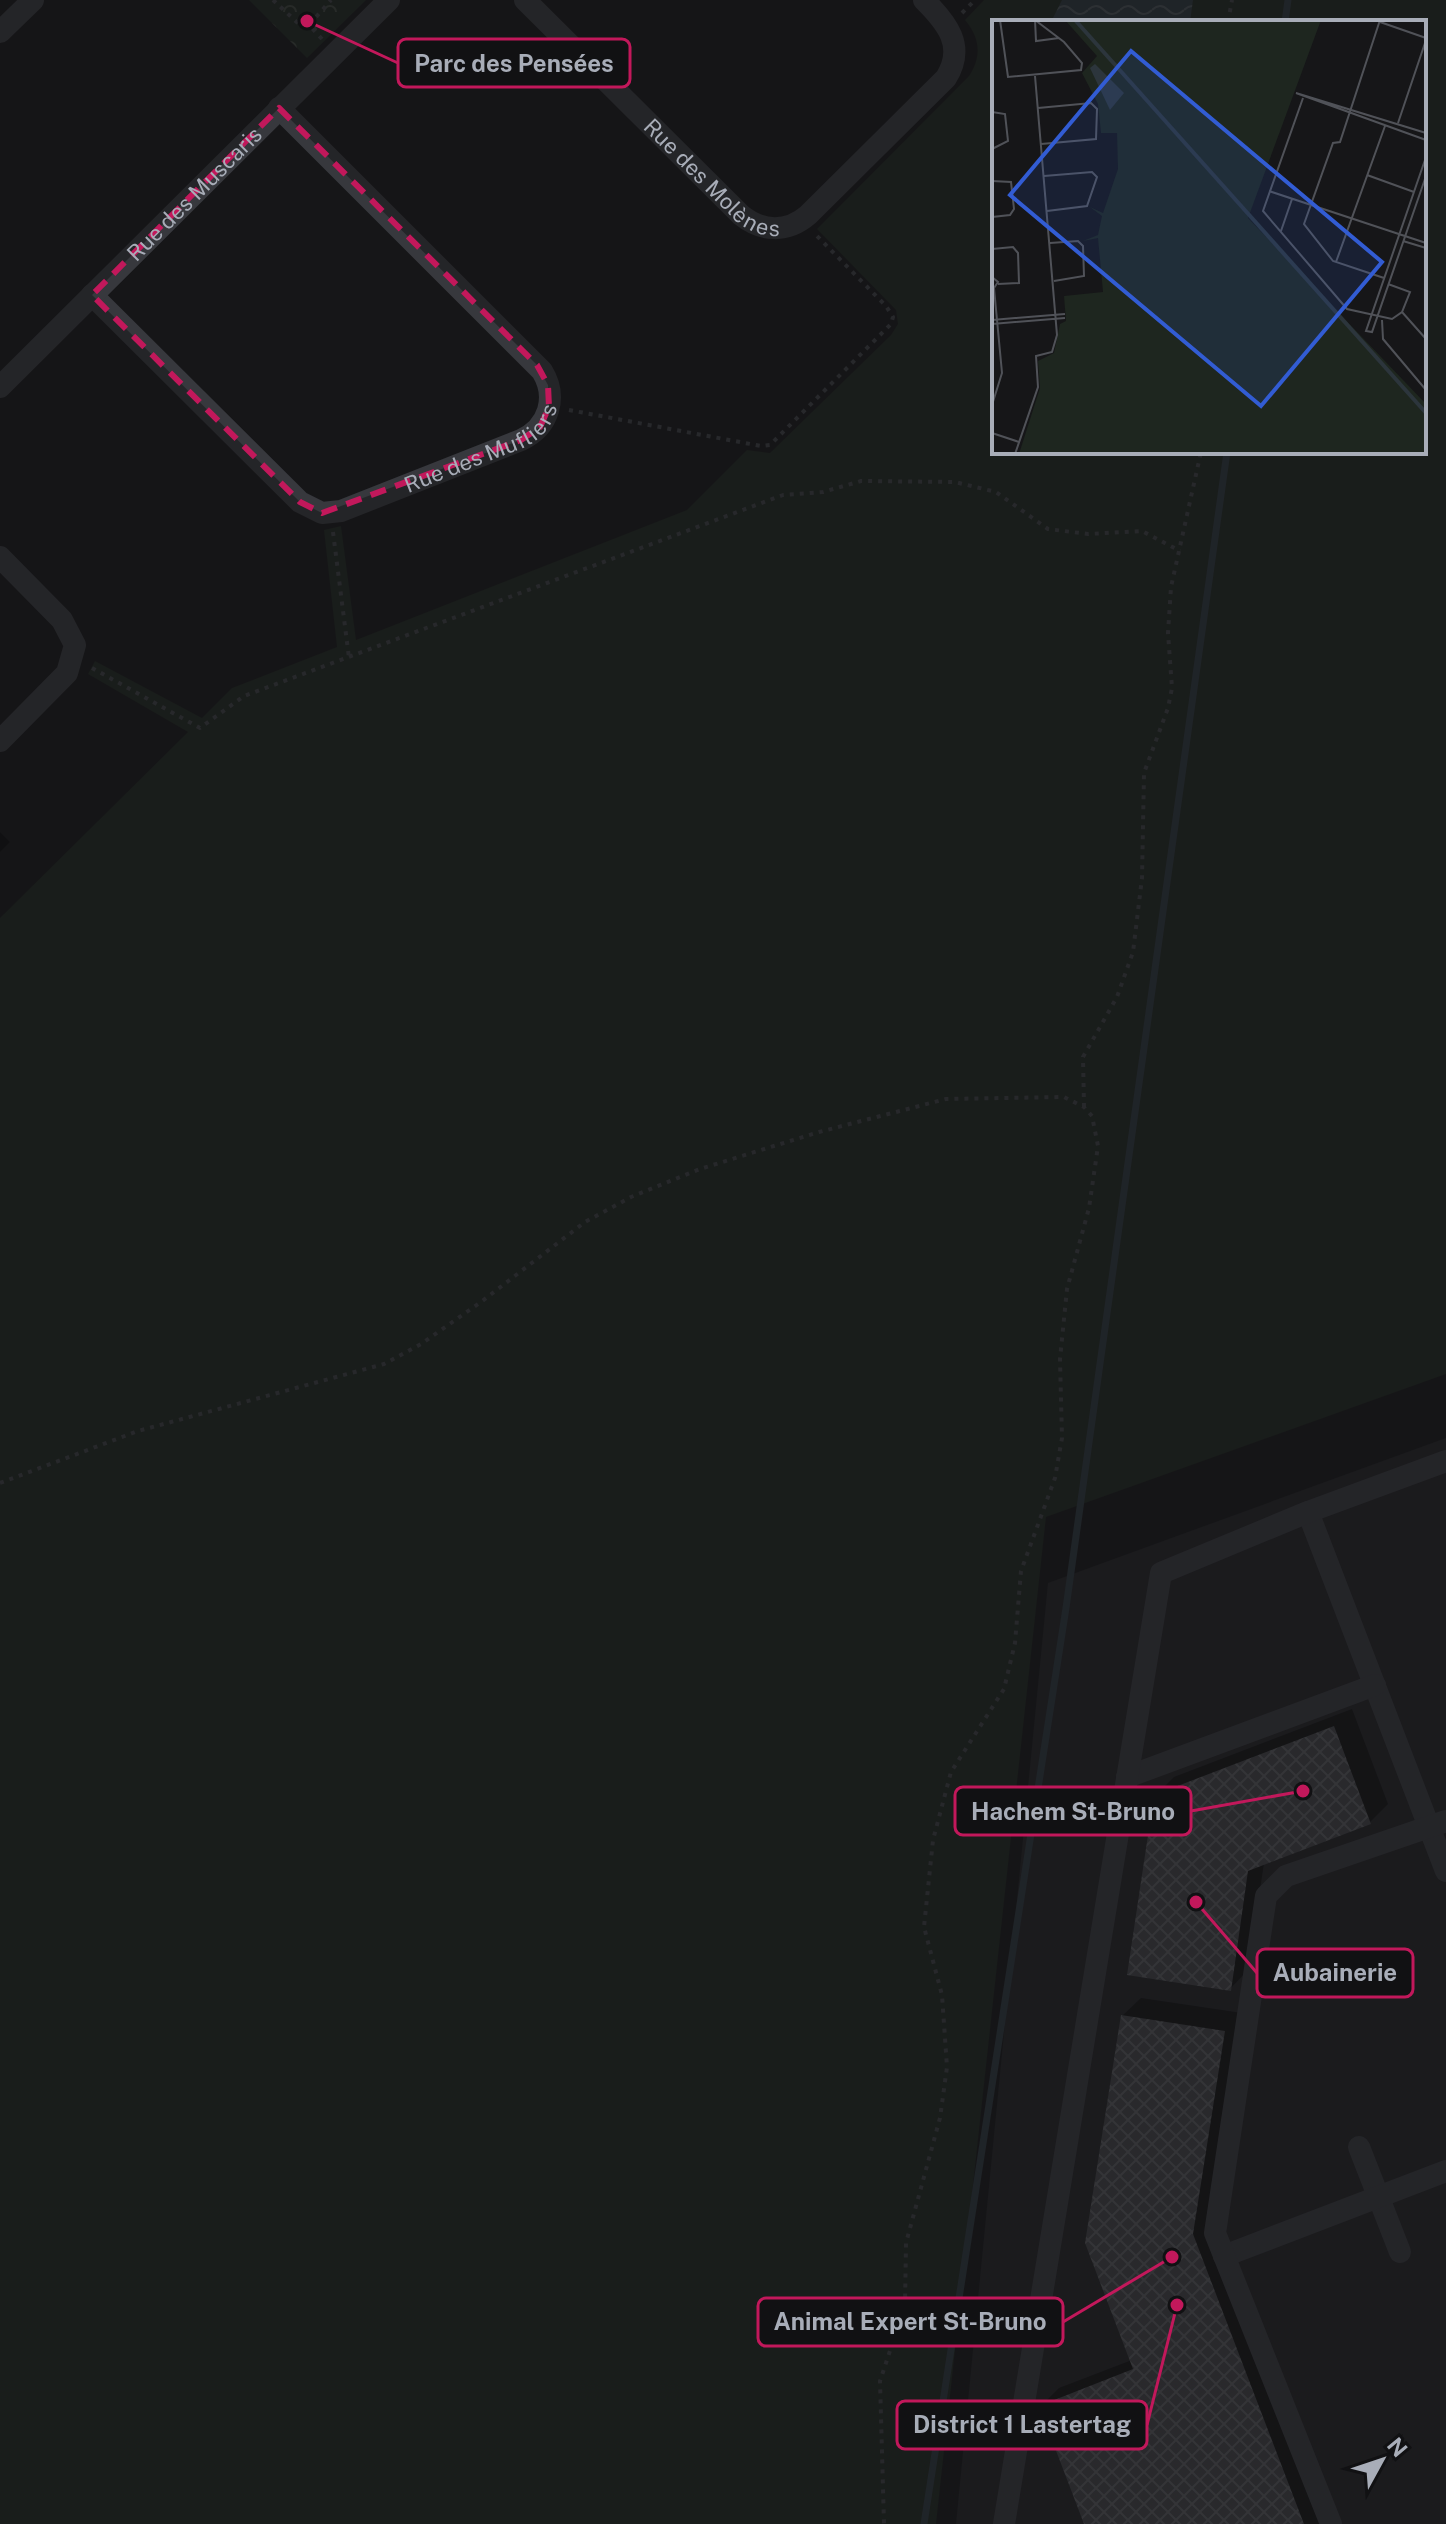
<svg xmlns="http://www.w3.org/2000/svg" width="1446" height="2524" font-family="'Public Sans',sans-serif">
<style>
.built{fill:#222225}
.grass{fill:#1e261f;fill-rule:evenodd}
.forest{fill:url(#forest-crowns)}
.water{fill:url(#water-waves)}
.shadow{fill:#0007}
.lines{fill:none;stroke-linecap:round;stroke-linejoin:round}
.stream{stroke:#2c353c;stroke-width:7}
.building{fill:url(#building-cross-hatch)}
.path{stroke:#3d3f44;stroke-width:4;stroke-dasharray:4 6;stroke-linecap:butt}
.minor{stroke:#37383d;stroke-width:22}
.marked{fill:none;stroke:#c2185b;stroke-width:6;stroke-dasharray:16 10;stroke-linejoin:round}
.labels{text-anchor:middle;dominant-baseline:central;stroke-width:6;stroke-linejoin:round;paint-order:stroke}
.street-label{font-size:22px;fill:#a8adb8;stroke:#111113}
.inset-river{fill:none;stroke:#2c353c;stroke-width:4}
.inset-road{fill:none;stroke:#505258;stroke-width:2}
.view{fill:#325cd3;fill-opacity:0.15;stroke:#325cd3;stroke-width:4}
.inset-edge{fill:none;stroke:#a8adb8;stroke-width:4}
.leader{fill:none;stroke:#c2185b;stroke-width:3}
.callout-dot{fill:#c2185b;stroke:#111113;stroke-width:3}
.callout{fill:#111113;stroke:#c2185b;stroke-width:3}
.callout-label{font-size:24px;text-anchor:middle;font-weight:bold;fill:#a8adb8}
</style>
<defs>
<pattern id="forest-crowns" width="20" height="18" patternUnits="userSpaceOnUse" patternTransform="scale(2)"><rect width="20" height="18" fill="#1e261f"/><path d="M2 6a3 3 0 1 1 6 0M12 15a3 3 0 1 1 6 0" fill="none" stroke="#3c433d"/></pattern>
<pattern id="water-waves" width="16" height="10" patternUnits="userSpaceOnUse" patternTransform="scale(2)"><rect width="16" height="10" fill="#2c353c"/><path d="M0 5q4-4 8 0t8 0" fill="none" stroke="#485056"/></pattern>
<pattern id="building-cross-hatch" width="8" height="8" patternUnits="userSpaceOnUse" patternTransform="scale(2)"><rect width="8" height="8" fill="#404145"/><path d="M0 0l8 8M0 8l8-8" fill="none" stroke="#595a5e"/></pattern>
</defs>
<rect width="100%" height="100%" fill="#161618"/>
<path class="built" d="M1446,1438V2524H956L1048,1583Z"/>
<path class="grass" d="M984,0H1446V1374L1046,1517L936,2524H0V918L188,732L88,674L95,661L202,718L232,688L337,647L324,530L341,526L356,640L687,510L747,450L770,453L891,335L898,324L896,310L817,229L969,76C982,56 980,38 965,20ZM994,22H1424V452H994Z"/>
<path class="forest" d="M249,0H366L307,58Z"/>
<path class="water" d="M1062,0H1193L1190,22H1051Z"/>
<path class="shadow" d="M0,832L10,842L0,852Z
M1352,1709L1388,1804L1370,1822L1264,1863L1248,1970L1230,1989L1155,1796L1174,1777Z
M1141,1998L1242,2013L1211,2215L1329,2524H1087L1041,2406L1059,2388L1132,2360L1122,2016Z"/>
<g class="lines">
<path class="stream" d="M1285,22L1288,0
M924,2524L1066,1608L1227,452"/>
</g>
<path class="building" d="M1334,1726L1371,1824L1248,1871L1231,1991L1127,1975L1154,1795Z
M1121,2015L1225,2031L1193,2234L1304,2524H1084L1039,2406L1133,2369L1085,2243Z"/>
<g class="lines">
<path class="path" d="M273,0L301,26L309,25
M962,13L975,0
M1228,22L1232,0
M322,39L309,25L331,0
M569,410L761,446L770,445L891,324L893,317L886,306L816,235
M333,532L349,658
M92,668L200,728L244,696L783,495L823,492L861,481L955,482L996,492L1048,529L1088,534L1142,531L1180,551
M1084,1107L1083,1057L1117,997L1133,952L1142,878L1144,773L1168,708L1172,688L1168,633L1171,587L1201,452
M0,1483L138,1431L384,1364L421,1344L481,1302L585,1222L631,1197L700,1169L819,1132L946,1099L1064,1097L1084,1107L1092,1116L1098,1146L1089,1208L1067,1289L1060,1359L1062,1438L1055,1478L1021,1571L1015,1643L1004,1689L951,1772L933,1840L924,1927L942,1995L947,2067L940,2118L906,2243L905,2305L880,2381L884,2524"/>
<g class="minor">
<path id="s1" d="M525,0L741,215C762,232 787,233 808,215L946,78C966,46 947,23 924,0"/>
<path d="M0,32L33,0"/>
<path id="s2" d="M92,295L300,502L322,513L341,511L521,440C549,427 558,397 542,371L279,108"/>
<path id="s3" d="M0,387L389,0"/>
<path d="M0,557L62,620L75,645L67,673L0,741"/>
<path d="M1308,1512L1446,1871"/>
<path d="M1127,1777L1375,1685"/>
<path d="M1359,2147L1400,2252"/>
<path d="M1224,2256L1446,2171"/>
<path d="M1004,2524L1161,1573L1308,1512L1446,1461"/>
<path d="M1331,2524L1215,2233L1266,1896L1286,1876L1446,1821"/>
</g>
</g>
<path d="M0 0H1446V2524H0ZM279,108L537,365L548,385L549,407L540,427L521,440L322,513L300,502L92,295Z" fill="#161618" fill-opacity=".55" fill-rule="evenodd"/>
<path class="marked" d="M279,108L537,365L548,385L549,407L540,427L521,440L322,513L300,502L92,295Z"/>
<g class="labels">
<g class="street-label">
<text stroke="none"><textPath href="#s1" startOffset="260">Rue des Molènes</textPath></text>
<text stroke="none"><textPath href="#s3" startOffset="274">Rue des Muscaris</textPath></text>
<text stroke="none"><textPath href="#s2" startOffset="492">Rue des Mufliers</textPath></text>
</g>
</g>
<g transform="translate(992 20)">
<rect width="434" height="434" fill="#161618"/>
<path d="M73,0H329L256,198L434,384V434H27L48,368L46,341L62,333L68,304L74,301L72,276L111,272L106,218L91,221L106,215L110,196L98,187L111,193L126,149L125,113H109L106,84L90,53L105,36Z" fill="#1e261f"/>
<path d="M103,44L132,73L118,90L98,48Z" fill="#2c353c"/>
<path class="inset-river" d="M83,0L434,393"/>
<path class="inset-road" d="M8,0L16,57L89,50L90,43L72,22L43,0M43,0L44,21L67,18M388,0L348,122L341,123L312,204L341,241L392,258M388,2L434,18M311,78L271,191L355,289L400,299L410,292L418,272L396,264M46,88L99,83L105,89L104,119L49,124M0,92L13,94L16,121L0,129M406,103L434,20M434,113L304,73L434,120M434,137L374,311L380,312L434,156M375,155L422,172M52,156L100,152L105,157L95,186L55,191M0,161L19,162L22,189L18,195L0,197M277,171L434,223M289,211L300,179M411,221L434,228M58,223L86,221L91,226L92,256L62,261M0,229L21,227L26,233L27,263L6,264M344,242L393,106M0,257L6,262L2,268L10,353L0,385M410,292L434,319M0,300L73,294M390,300L391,319L434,370M0,304L73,298M0,413L27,422M23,434L46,367L44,336L60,332L65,315L43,56"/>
<path class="view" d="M139,31L390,242L269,386L18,175Z"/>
<rect width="434" height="434" class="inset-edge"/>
</g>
<path class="leader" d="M307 21L398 63M1303 1791L1191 1811M1196 1902L1257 1973M1172 2257L1063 2322M1177 2305L1147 2425"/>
<g class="callout-dot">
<circle cx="307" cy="21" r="8"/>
<circle cx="1303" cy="1791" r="8"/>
<circle cx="1196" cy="1902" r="8"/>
<circle cx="1172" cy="2257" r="8"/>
<circle cx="1177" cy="2305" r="8"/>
</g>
<g class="callout">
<rect x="398" y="39" width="232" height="48" rx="8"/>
<rect x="955" y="1787" width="236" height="48" rx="8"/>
<rect x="1257" y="1949" width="156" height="48" rx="8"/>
<rect x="758" y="2298" width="305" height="48" rx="8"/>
<rect x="897" y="2401" width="250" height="48" rx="8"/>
</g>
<g class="callout-label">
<text x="514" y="72">Parc des Pensées</text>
<text x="1073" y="1820">Hachem St-Bruno</text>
<text x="1335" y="1981">Aubainerie</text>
<text x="910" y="2330">Animal Expert St-Bruno</text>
<text x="1022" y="2433">District 1 Lastertag</text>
</g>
<g transform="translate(1382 2460) rotate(50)" stroke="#111113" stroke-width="6" paint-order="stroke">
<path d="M0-6L14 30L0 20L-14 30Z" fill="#a8adb8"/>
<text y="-12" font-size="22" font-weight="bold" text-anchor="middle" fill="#a8adb8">N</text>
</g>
</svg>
